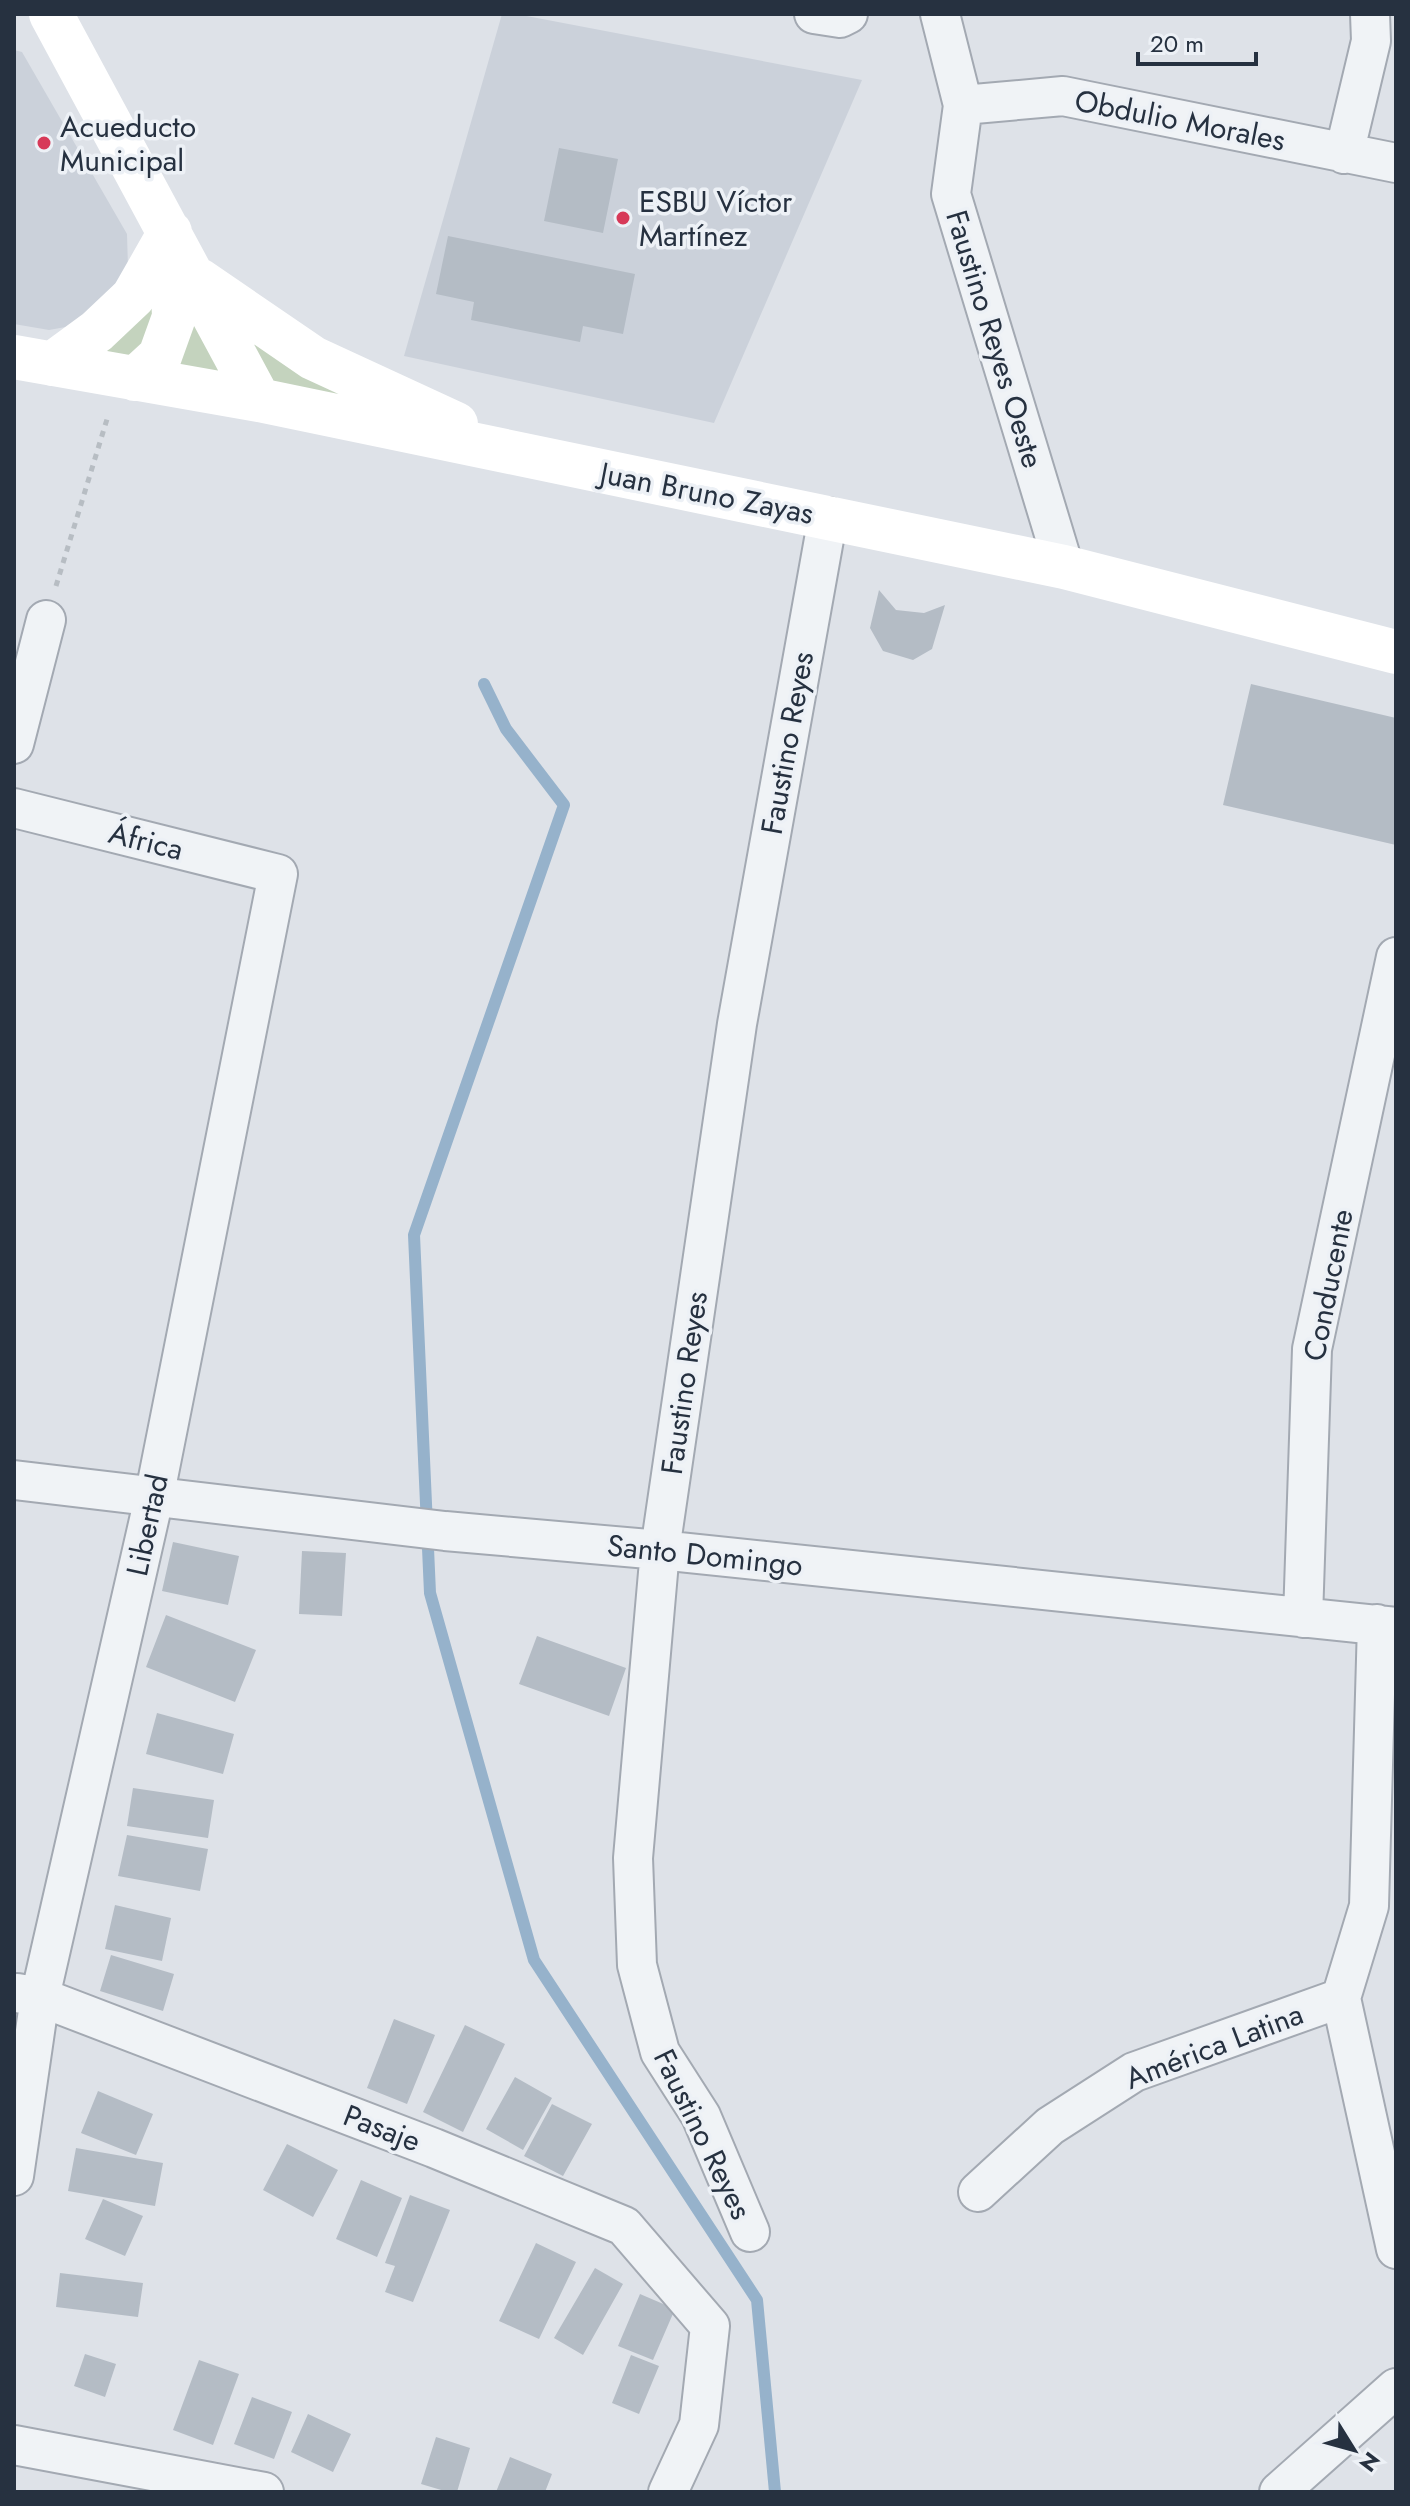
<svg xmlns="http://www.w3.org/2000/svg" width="1410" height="2506" font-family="Jost,sans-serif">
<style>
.built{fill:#cbd1da}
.green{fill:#c4d3be}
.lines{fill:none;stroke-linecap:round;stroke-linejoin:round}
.stream{stroke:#96b2cb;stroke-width:12}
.building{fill:#b4bcc5}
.minor-casing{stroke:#a3a9b2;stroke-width:42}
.path{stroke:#b7bdc3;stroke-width:5;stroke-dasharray:6 6;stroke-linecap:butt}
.minor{stroke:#f0f3f6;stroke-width:38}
.secondary{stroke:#fff;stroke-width:44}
.poi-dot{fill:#d73958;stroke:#edf1f6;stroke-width:3}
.labels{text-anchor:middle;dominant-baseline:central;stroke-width:7;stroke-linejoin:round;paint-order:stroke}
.street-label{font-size:30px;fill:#263140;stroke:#edf1f6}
.poi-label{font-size:30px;fill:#263140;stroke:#edf1f6;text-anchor:start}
</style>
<rect width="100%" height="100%" fill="#dee2e8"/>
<path class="built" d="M502,14H516L862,80L714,423L404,356Z
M14,50L22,52L127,234L128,268L82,324L49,330L14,324Z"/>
<path class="green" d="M155,285L156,322L146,350L129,357L95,349Z
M191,307L232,377L166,370Z
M228,321L401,416L276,388Z"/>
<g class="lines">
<path class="stream" d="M484,684L506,729L564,805L414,1235L430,1593L534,1960L757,2300L775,2492"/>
</g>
<path class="building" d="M559,148L618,159L603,233L544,221Z
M448,236L635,274L623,334L583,326L580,342L471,320L474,302L436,294Z
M879,590L896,610L924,613L945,605L932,649L913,660L883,651L870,628Z
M1251,684L1396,718V845L1223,805Z
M173,1542L239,1556L228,1605L162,1591Z
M302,1551L346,1553L342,1616L299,1614Z
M166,1615L256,1650L235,1702L146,1667Z
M537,1636L626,1668L609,1716L519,1684Z
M157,1713L234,1734L223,1774L146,1754Z
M133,1788L214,1800L208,1838L127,1826Z
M127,1835L208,1849L200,1891L118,1876Z
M115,1905L171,1918L162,1961L105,1949Z
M111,1955L174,1974L163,2011L100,1991Z
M394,2019L435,2035L407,2104L367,2088Z
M465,2025L505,2044L463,2132L423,2112Z
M515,2077L552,2098L523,2150L486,2129Z
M98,2091L153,2114L136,2155L81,2133Z
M552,2104L592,2124L563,2176L524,2156Z
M287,2144L338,2170L313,2217L263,2190Z
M76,2148L163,2163L155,2206L68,2191Z
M361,2180L402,2198L377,2257L336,2239Z
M410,2195L450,2210L413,2302L385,2292L395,2266L385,2263Z
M103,2199L143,2216L125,2256L85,2239Z
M536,2243L576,2262L539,2339L499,2321Z
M595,2268L623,2284L583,2355L554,2338Z
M60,2273L143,2283L138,2317L56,2307Z
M640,2294L675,2309L653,2360L618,2346Z
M85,2354L116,2364L105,2397L74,2386Z
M631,2355L659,2366L639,2414L612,2403Z
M199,2360L239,2374L213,2445L173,2430Z
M252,2397L292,2412L274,2459L234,2444Z
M308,2414L351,2434L333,2472L291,2452Z
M436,2437L470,2448L457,2492H448L421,2484Z
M510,2457L552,2474L545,2492H496Z"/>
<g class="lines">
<defs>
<path id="minor" d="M814,14L840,18L848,14
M940,14L963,105L951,194L1064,567
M963,105L1063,96L1396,163
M1344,154L1371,41L1370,14
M14,744L46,620
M14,808L278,874L154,1498L40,1997L14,2176
M14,1480L445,1531L660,1550L1396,1627
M1303,1618L1312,1349L1396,957
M1377,1624L1369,1906L1341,1998L1396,2249
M17,1993L40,1997L434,2148L624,2226L710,2326L699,2425L668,2492
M978,2192L1050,2126L1134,2072L1341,1998
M750,2232L701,2116L660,2052L637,1965L633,1858L660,1550L737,1024L828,517
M14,2445L264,2492
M1279,2492L1396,2388"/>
</defs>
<use href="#minor" class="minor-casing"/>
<path class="path" d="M56,586L108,416"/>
<use href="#minor" class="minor"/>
<path class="secondary" d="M51,14L259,400
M199,280L313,358L456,424
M14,357L259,400L1064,567L1396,652
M52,364L97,331L133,297L170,232
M135,379L160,356L174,317L171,242"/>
</g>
<g class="poi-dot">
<circle cx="44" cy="143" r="8"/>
<circle cx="623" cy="218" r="8"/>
</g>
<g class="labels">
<g class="street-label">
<text transform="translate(1180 120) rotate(11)">Obdulio Morales</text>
<text transform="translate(995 339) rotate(73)">Faustino Reyes Oeste</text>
<text transform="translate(707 493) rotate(11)">Juan Bruno Zayas</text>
<text transform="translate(787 743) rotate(-80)">Faustino Reyes</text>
<text transform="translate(146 841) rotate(14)">África</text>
<text transform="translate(1328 1285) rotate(-79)">Conducente</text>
<text transform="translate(684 1383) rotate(-82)">Faustino Reyes</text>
<text transform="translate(147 1525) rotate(-78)">Libertad</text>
<text transform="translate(705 1555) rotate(6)">Santo Domingo</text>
<text transform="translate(1214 2046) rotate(-21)">América Latina</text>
<text transform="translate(382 2128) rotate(21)">Pasaje</text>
<text transform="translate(703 2134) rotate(64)">Faustino Reyes</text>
</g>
<g class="poi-label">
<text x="60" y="126">Acueducto<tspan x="60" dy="34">Municipal</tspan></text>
<text x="639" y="201">ESBU Víctor<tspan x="639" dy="34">Martínez</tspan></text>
</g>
</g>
<rect width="1410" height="2506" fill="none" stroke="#263140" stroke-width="32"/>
<g transform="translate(1354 2450) rotate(127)" stroke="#edf1f6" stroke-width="6" paint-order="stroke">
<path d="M0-6L14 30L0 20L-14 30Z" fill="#263140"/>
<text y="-12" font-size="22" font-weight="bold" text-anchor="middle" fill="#263140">N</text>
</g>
<path d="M1138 52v12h118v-12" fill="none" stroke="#263140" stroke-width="4"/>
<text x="1150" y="52" font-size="24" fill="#263140" stroke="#edf1f6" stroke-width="6" paint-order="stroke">20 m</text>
</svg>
